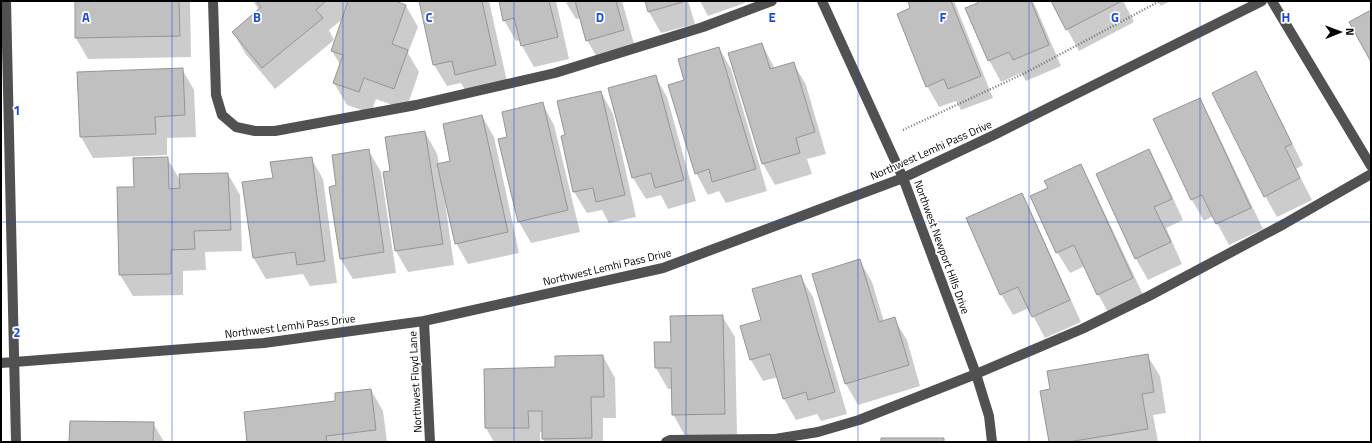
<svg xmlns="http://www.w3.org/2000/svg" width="1372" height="443" font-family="'Titillium Web',sans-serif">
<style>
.shadow{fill:#0003}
.building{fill:#c0c0c0;stroke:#959595}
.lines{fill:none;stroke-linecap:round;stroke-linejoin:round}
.path{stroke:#737373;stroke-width:2.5;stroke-dasharray:1 2;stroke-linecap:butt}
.minor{stroke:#515151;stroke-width:10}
.grid{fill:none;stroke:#1d4ed8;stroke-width:1;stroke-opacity:0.55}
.labels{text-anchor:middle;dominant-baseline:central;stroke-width:3.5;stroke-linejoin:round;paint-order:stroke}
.street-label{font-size:11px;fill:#000;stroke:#fff}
.grid-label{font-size:13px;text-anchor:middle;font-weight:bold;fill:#1d4ed8;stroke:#fff;stroke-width:3.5;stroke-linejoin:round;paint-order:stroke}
</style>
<rect width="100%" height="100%" fill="#fff"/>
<path class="shadow" d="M76,1H190L191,57L88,59L76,38Z
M253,1H392L406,6L418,27L408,53L419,72L406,110L376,99L371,113L347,105L334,83L341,66L332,51L344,18L329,30L334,40L275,89L245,53L233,32L259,10Z
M420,1H489L508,86L468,95L461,83L447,86L434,65Z
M500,1H556L569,59L534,67L522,46L521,40L516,41L504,20Z
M565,1H622L636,51L599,61L587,40L580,18L576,19Z
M646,1H688L695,24L661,33L649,12Z
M700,1H744L745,3L708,16Z
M909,1H954L993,98L961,110L956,101L939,107L927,86L912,9Z
M978,1H1033L1061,66L1026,81L1021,73L1001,82L989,60Z
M1052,1H1123L1134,22L1079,51Z
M1158,1H1170L1161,6Z
M762,44L775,69L794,64L806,85L826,154L807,159L812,174L775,185L763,164L730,53Z
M719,48L731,69L767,191L726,203L719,191L708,195L696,173Z
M182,69L194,90L196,137L167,138V155L93,158L81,137Z
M1256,73L1268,94L1303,165L1296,169L1312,200L1277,217L1265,196Z
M655,76L667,97L696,201L668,209L661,195L646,199L633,178L609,88Z
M601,92L613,114L636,217L609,223L602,210L587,213L574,192L562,137L566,136Z
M1199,99L1211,120L1263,229L1229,245L1213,216L1204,221L1192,200Z
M542,103L554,125L580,232L531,243L519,222L499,140L509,137Z
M482,116L494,137L519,253L468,264L456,243L445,195H444L454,265L408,272L396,251L384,173L391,172L425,132L437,154L439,164L452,162Z
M1148,150L1161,172L1183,220L1166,228L1182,264L1148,280L1136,259Z
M369,151L381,172L396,273L353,279L340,258L337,186Z
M167,158L181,182L228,174L240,195L242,251L205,252L206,270L183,271V295L133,296L120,275L118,188H135Z
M311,158L323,179L337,283L310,286L303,274L266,279L253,257L274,179Z
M1080,165L1092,186L1145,299L1110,316L1098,294L1085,266L1070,273L1057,252L1049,189Z
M1021,194L1033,216L1081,322L1045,338L1029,308L1013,315L1001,294Z
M860,261L872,282L884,322L894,319L907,340L920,386L858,405L846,384L813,275Z
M800,276L813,297L847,414L821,421L817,414L796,420L784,399L778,377L763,381L751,360L741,327L763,321Z
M722,316L735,337L737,435L685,436L673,414L672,389H668L656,368Z
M1147,355L1160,376L1166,413L1153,415L1158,442H1050L1051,390Z
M603,356L615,378L616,418H603V442H545L543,439V432H540V442H494L486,428L485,370L556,368Z
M371,390L383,411L387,442H248L336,402Z
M153,423L164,442H70Z"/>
<path class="building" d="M75,1H179L180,36L75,38Z
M256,1H326L316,10L323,18L262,68L232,32L261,7Z
M348,1H395L406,5L392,44L408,50L394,89L364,78L359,92L333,83L343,55L331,51Z
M419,1H482L496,65L455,75L452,61L433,65Z
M499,1H549L558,37L521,46L514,18L503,21Z
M575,1H616L624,30L586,41Z
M645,1H683V2L648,12Z
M908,1H951L981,76L948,89L944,79L926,87L897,14L910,8Z
M977,1H1031L1049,45L1013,60L1009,52L988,61L965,8L978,3Z
M1051,1H1122L1066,30Z
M1371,10V62L1349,22Z
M762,43L770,69L794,62L815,132L796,138L800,153L762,164L728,53Z
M719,47L756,169L712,182L709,169L695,174L668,85L684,80L678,59Z
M183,68L185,115L155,117L156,134L80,137L77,72Z
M1256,71L1292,144L1285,147L1300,178L1264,197L1212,93Z
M656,75L684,180L655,188L651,173L632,178L608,88Z
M601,91L625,195L596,202L593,188L573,192L561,136L565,135L557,101Z
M1200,98L1251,208L1216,224L1202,195L1191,200L1153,119Z
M543,102L568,210L518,222L498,139L507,137L502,112Z
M482,115L508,232L455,244L437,164L450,161L443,124Z
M425,131L443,244L395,251L383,172L390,171L385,137Z
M369,149L384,252L340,259L329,187L336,185L332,155Z
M1149,149L1172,199L1154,207L1171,242L1135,259L1096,174Z
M168,157L169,189L180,188L179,174L228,173L231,230L194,231L195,249L171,250V274L119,275L117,187H134L133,158Z
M312,157L325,261L297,265L295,252L253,258L242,182L273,178L270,162Z
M1081,164L1133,278L1097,295L1074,245L1056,253L1030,196L1048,188L1044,181Z
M1022,193L1070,300L1032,317L1018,287L1000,295L966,218Z
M860,259L879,322L895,317L909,365L845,384L812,274Z
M801,275L835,392L808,400L806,392L783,399L770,354L750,360L740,326L761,320L752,289Z
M723,315L725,414L672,415L671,368H655L654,342H671L670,316Z
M1148,354L1154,392L1142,394L1148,429L1068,442H1049L1040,391L1050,389L1047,371Z
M603,355L604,397H591L592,438L542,439V411H528L529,428H485L484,369L555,367V356Z
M371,389L376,430L326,436L327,442H247L244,412L335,401V393Z
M70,421L154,422L153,442H69Z
M881,438H944V442H881Z"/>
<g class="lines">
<path class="path" d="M903,130L1025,73L1160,1"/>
<path class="minor" d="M6,1L16,442
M213,1L216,95L222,115L236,127L255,131H275L416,105L555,73L703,27L772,1
M822,1L903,178L976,374L989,416L992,442
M1272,1L1371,166
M424,321L430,442
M1,363L264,343L424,321L663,268L903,178L994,135L1262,1
M666,442L670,440L775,439L818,432L859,420L976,374L1082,329L1149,296L1284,224L1371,174"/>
</g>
<path class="grid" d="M172,1V442M343,1V442M514,1V442M686,1V442M858,1V442M1029,1V442M1200,1V442M1,222H1371"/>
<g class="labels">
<g class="street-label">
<text transform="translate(931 150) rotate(-24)">Northwest Lemhi Pass Drive</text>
<text transform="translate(942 247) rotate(70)">Northwest Newport Hills Drive</text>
<text transform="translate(607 267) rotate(-13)">Northwest Lemhi Pass Drive</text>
<text transform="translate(290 326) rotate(-7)">Northwest Lemhi Pass Drive</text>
<text transform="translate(415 382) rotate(-93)">Northwest Floyd Lane</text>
</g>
</g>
<g class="grid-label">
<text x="86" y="22">A</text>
<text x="257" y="22">B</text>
<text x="429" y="22">C</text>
<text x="600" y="22">D</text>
<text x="772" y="22">E</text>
<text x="943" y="22">F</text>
<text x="1115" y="22">G</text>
<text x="1286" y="22">H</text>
<text x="17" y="115">1</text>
<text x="17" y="337">2</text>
</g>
<rect width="1372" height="443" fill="none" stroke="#000000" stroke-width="4"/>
<g transform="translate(1340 32) rotate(89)" stroke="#ffffff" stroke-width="3" paint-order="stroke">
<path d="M0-3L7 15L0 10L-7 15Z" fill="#000000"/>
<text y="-6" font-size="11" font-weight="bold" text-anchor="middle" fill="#000000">N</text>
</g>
</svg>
